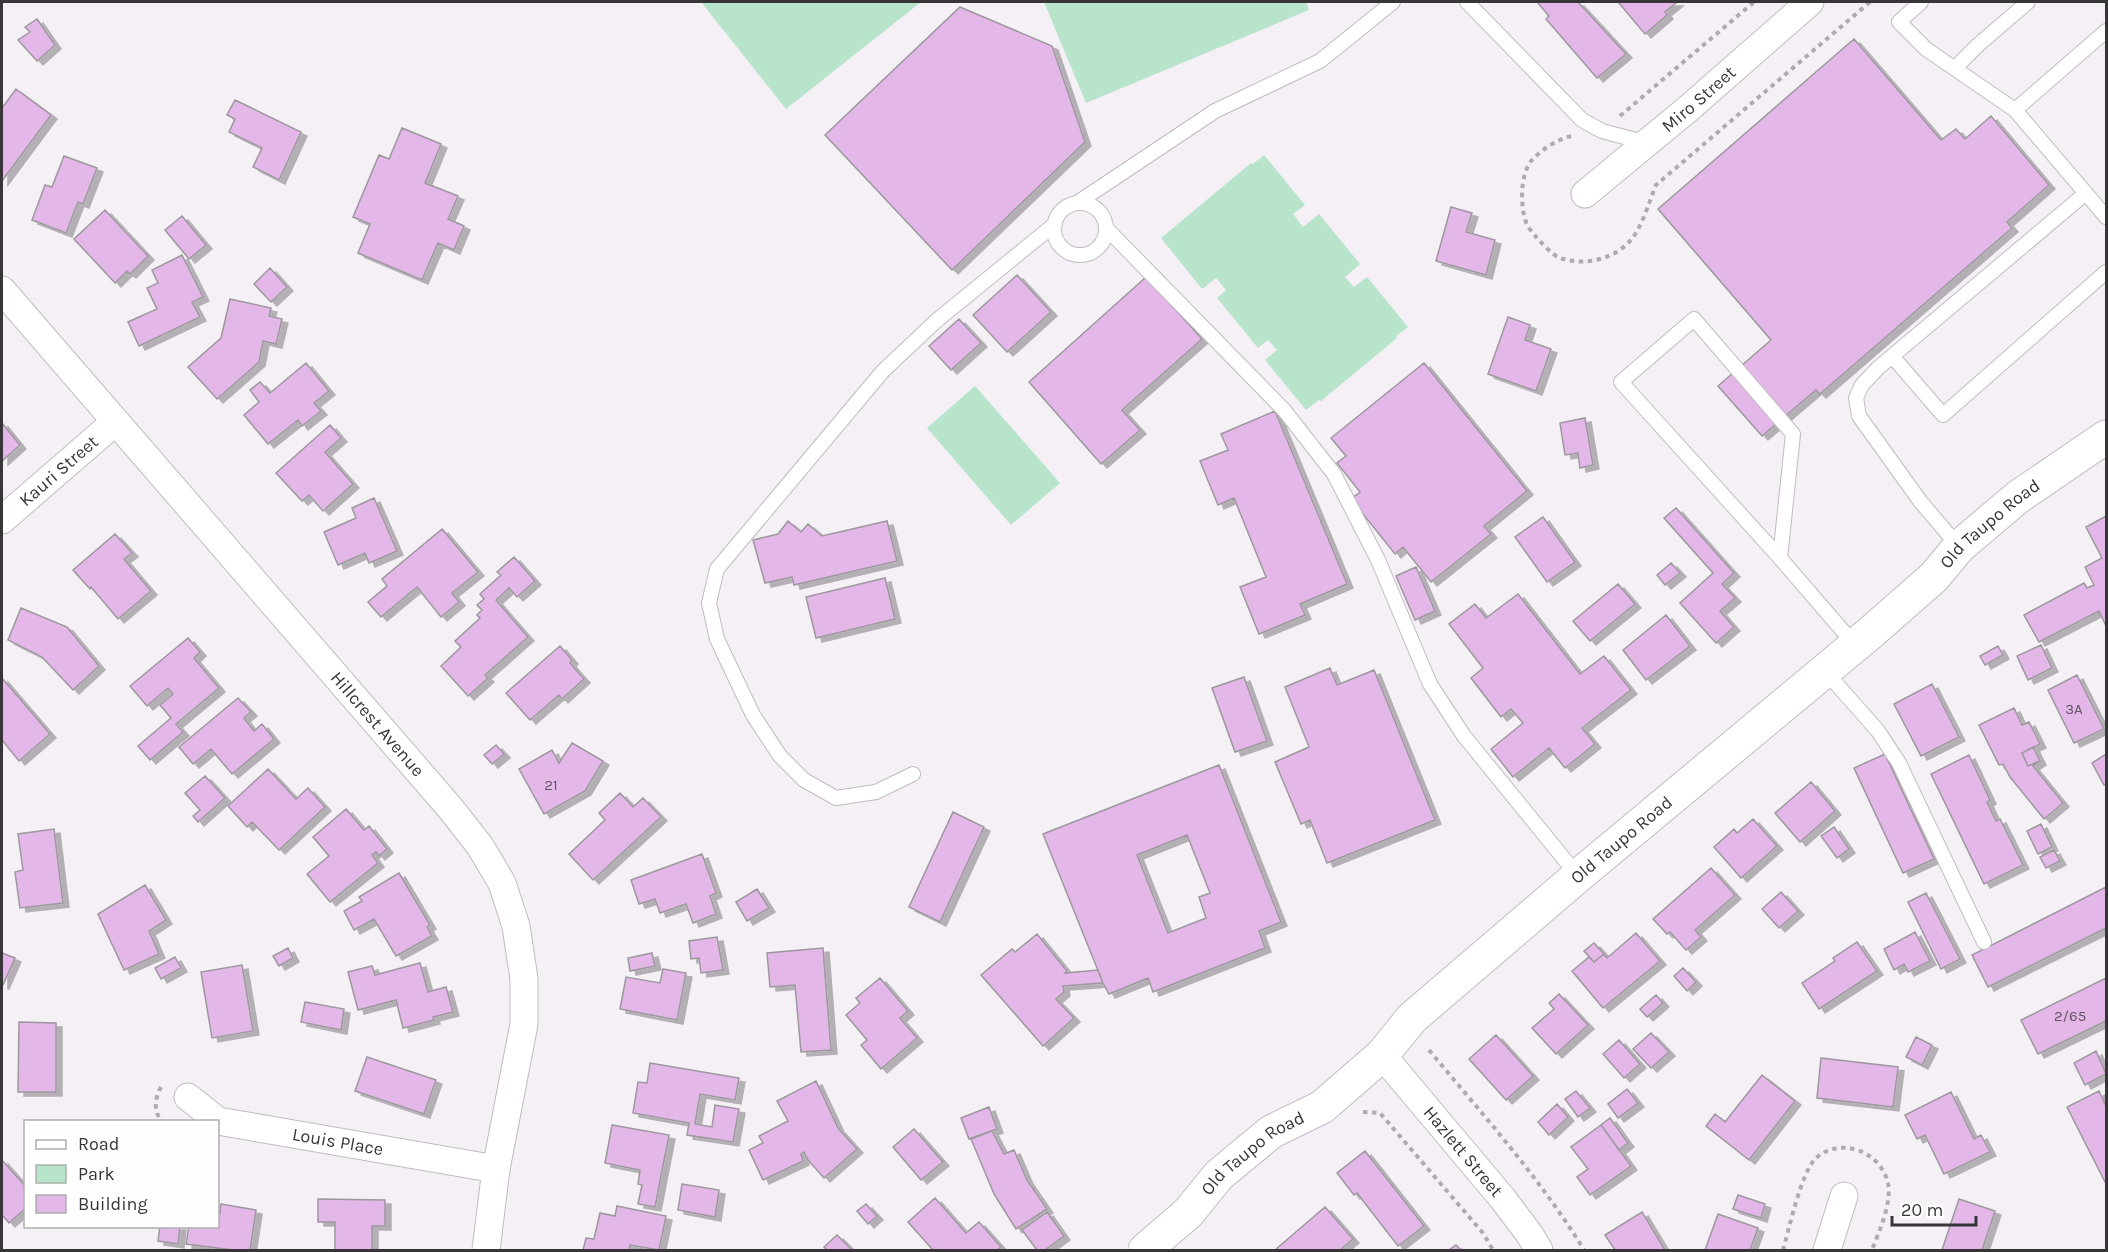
<svg xmlns="http://www.w3.org/2000/svg" width="2108" height="1252" font-family="Karla,sans-serif">
<style>
.green{fill:#b7e4cb}
.building{fill:#e3b8e8;stroke:#9d979e;stroke-width:1.5;fill-rule:evenodd;filter:url(#shadow)}
.lines{fill:none;stroke-linecap:round;stroke-linejoin:round}
.service-casing{stroke:#c1bbc1;stroke-width:16}
.minor-casing{stroke:#c1bbc1;stroke-width:29}
.trunk-casing{stroke:#c1bbc1;stroke-width:35}
.path{stroke:#afaab0;stroke-width:4;stroke-dasharray:4.5 4.5;stroke-linecap:butt}
.service{stroke:#fff;stroke-width:14}
.minor{stroke:#fff;stroke-width:27}
.trunk{stroke:#fff;stroke-width:33}
.labels{text-anchor:middle;dominant-baseline:central;stroke-width:6;stroke-linejoin:round;paint-order:stroke}
.number-label{font-size:15px;fill:#635664}
.street-label{font-size:18px;fill:#383538;stroke:#fefefe}
</style>
<defs>
<filter id="shadow"><feDropShadow dx="6" dy="4" stdDeviation="0" flood-color="#0004"/></filter>
</defs>
<rect width="100%" height="100%" fill="#f5eff6"/>
<path class="green" d="M701,2H921L786,109Z
M1044,2H1306L1309,10L1086,103Z
M1264,155L1305,205L1293,214L1303,227L1319,214L1360,264L1345,277L1354,287L1367,277L1408,327L1396,336L1397,338L1321,401L1319,400L1306,410L1265,360L1277,350L1268,340L1258,348L1217,298L1226,290L1216,278L1202,289L1161,238L1251,163L1253,164Z
M975,386L1060,483L1011,525L927,428Z"/>
<path class="building" d="M1537,2H1578L1626,54L1597,78L1546,19L1549,16Z
M1618,2H1677L1665,12L1667,15L1645,34Z
M960,7L1052,46L1085,142L952,270L825,135Z
M37,19L55,45L37,61L18,40L30,32L25,27Z
M1854,39L1941,140L1956,129L1965,139L1991,116L2049,185L2007,222L2012,228L1820,394L1816,390L1762,436L1718,386L1771,340L1658,209Z
M16,89L51,115L2,181V108Z
M235,100L301,132L279,180L253,167L262,148L229,132L235,119L227,115Z
M402,128L441,144L425,183L458,196L448,219L464,226L454,250L438,243L422,280L358,253L370,224L353,217L379,155L389,159Z
M64,156L97,168L83,204L78,202L66,233L32,220L45,185L52,187Z
M1451,207L1472,213L1466,232L1495,240L1486,275L1436,261Z
M105,210L148,256L130,274L127,271L115,283L74,239Z
M182,216L206,245L189,259L165,230Z
M182,255L203,297L192,302L200,317L139,346L128,322L157,309L147,288L158,283L152,270Z
M270,268L287,287L271,302L254,284Z
M1017,275L1051,312L1007,352L973,315Z
M1146,277L1202,339L1122,410L1140,430L1101,464L1029,382Z
M230,299L271,308L269,316L282,319L276,344L263,341L259,362L217,399L188,367L221,338Z
M1508,317L1530,325L1525,340L1551,349L1536,391L1488,374Z
M959,319L981,343L951,370L929,346Z
M306,363L329,391L314,403L321,411L302,426L298,420L268,444L244,415L259,402L250,390L260,382L270,393Z
M1424,363L1527,491L1484,526L1491,534L1431,582L1403,547L1395,554L1351,499L1360,492L1337,463L1346,456L1331,438Z
M1275,411L1347,584L1300,604L1305,615L1259,634L1240,587L1266,577L1234,498L1218,505L1200,461L1228,450L1221,434Z
M1585,418L1593,465L1580,468L1578,453L1565,455L1560,423Z
M2,423L20,445L2,461Z
M330,425L341,438L325,452L353,484L323,511L309,495L302,501L276,473Z
M374,498L397,551L369,563L365,553L338,565L324,532L356,518L352,508Z
M1676,508L1734,573L1722,584L1735,598L1720,611L1734,627L1716,643L1680,603L1713,573L1664,518Z
M2106,516V626L2099,611L2039,642L2024,615L2084,583L2087,588L2094,585L2085,567L2102,558L2086,527Z
M1543,517L1575,562L1547,582L1515,537Z
M788,521L801,532L808,524L822,536L887,521L897,561L794,585L792,577L765,583L753,540L778,534Z
M442,529L478,572L452,593L459,602L441,617L417,587L381,617L368,602L387,586L382,579Z
M115,534L132,553L124,559L151,591L118,619L91,587L90,589L73,570Z
M514,557L535,581L517,597L509,588L496,600L528,637L485,675L488,678L468,696L441,666L461,647L455,641L480,618L477,615L482,610L477,605L484,599L480,594L501,575L497,572Z
M1671,563L1680,573L1665,585L1657,575Z
M1416,567L1435,611L1415,620L1396,576Z
M885,578L895,619L816,638L806,597Z
M1618,584L1635,604L1590,641L1573,621Z
M1518,594L1580,674L1604,656L1631,690L1582,728L1595,744L1565,768L1549,748L1513,777L1491,749L1523,723L1511,709L1501,717L1471,678L1483,668L1449,624L1475,604L1486,618Z
M21,608L67,627L99,666L73,690L42,657L8,640Z
M1666,615L1690,646L1646,680L1623,650Z
M188,638L200,652L194,658L219,688L176,724L183,732L150,760L138,746L171,718L160,705L173,694L168,688L147,706L130,686Z
M2041,645L2052,668L2028,680L2017,656Z
M560,646L572,660L570,663L584,679L562,699L559,695L530,720L506,693Z
M1998,646L2003,655L1985,665L1980,656Z
M1330,668L1337,685L1374,670L1435,820L1327,863L1310,820L1301,824L1275,762L1309,747L1285,687Z
M2077,675L2104,729L2074,743L2048,690Z
M1244,677L1267,741L1235,752L1212,688Z
M2,678L50,734L19,761L2,740Z
M1932,684L1959,737L1921,756L1894,704Z
M238,698L251,712L244,718L254,731L262,724L274,739L232,774L211,749L193,764L179,747Z
M2014,708L2022,725L2029,722L2040,744L2022,753L2028,766L2040,761L2033,766L2063,803L2044,819L2010,777L2003,764L1999,765L1979,725Z
M572,743L603,761L585,791L544,814L519,769L552,750L559,763Z
M496,745L504,754L492,764L484,755Z
M2033,747L2040,761L2028,766L2022,753Z
M1885,754L1934,859L1903,873L1854,768Z
M2106,754V784L2104,785L2092,763Z
M1969,755L1990,800L1987,802L1996,821L2000,819L2023,865L1984,884L1931,774Z
M1219,765L1281,922L1259,931L1265,948L1153,992L1148,978L1109,994L1103,983L1043,834ZM1187,835L1210,893L1199,897L1206,918L1168,933L1137,855Z
M268,769L296,799L308,788L325,807L279,850L252,822L247,827L228,806Z
M205,776L225,798L198,822L193,816L200,810L185,793Z
M1811,782L1835,811L1800,842L1775,813Z
M620,793L633,807L643,798L661,817L593,880L569,854L605,820L599,813Z
M346,809L364,830L369,826L387,849L379,856L376,852L372,855L378,863L330,902L307,874L329,856L313,837Z
M953,812L984,827L940,922L909,907Z
M1753,819L1777,846L1741,878L1714,847L1734,829L1737,833Z
M2041,824L2052,847L2038,854L2027,831Z
M1834,827L1849,849L1837,858L1821,836Z
M54,829L63,903L20,908L15,872L23,870L18,834Z
M2054,850L2060,861L2046,868L2040,857Z
M702,854L716,893L710,896L716,914L693,923L686,904L660,913L655,899L639,904L631,880Z
M1711,868L1735,895L1695,930L1701,937L1686,950L1670,932L1667,934L1653,919Z
M399,873L430,925L427,927L432,936L396,956L374,919L354,930L344,911L362,901L359,897Z
M145,885L166,920L149,931L159,954L124,970L98,914Z
M2106,887V928L1988,987L1972,955Z
M757,889L769,908L747,921L736,902Z
M1781,892L1798,911L1779,928L1762,909Z
M1926,893L1960,959L1941,969L1908,902Z
M1915,932L1930,961L1908,972L1904,964L1894,970L1884,949Z
M1636,933L1660,961L1603,1008L1572,971L1589,957L1594,962L1604,954L1607,958Z
M1037,934L1067,971L1065,973L1098,970L1103,983L1063,986L1064,992L1056,999L1074,1018L1043,1046L981,975L1012,949L1015,952Z
M717,937L723,970L701,973L699,958L691,959L689,941Z
M1857,942L1877,971L1819,1009L1802,983L1835,961L1833,958Z
M1594,943L1604,954L1594,962L1584,951Z
M288,948L293,958L279,966L273,956Z
M823,948L831,1050L801,1052L795,985L770,987L767,953Z
M2,953L15,958L3,985H2Z
M652,953L655,966L630,971L628,958Z
M175,957L181,968L161,979L155,968Z
M420,963L428,992L446,987L453,1012L433,1017L434,1020L403,1028L396,1000L358,1010L348,972L372,966L375,975Z
M242,965L253,1031L212,1038L201,972Z
M1683,968L1696,982L1687,991L1674,976Z
M663,969L686,973L677,1020L620,1009L626,977L660,983Z
M880,978L908,1011L900,1018L917,1038L881,1069L861,1045L867,1040L846,1015L860,1003L856,998Z
M2106,978V1021L2038,1054L2021,1020Z
M1559,994L1588,1025L1556,1054L1532,1028L1554,1009L1549,1003Z
M1656,995L1663,1003L1647,1017L1640,1009Z
M305,1002L344,1009L341,1030L301,1022Z
M19,1022L56,1023V1092H18Z
M1651,1033L1669,1052L1651,1068L1633,1049Z
M1496,1035L1533,1076L1506,1100L1469,1059Z
M1916,1037L1932,1045L1922,1065L1906,1057Z
M1619,1040L1640,1064L1624,1078L1603,1054Z
M2096,1051L2106,1074L2085,1085L2074,1063Z
M367,1057L436,1080L424,1114L355,1091Z
M1821,1058L1898,1067L1893,1107L1817,1098Z
M650,1063L739,1078L735,1100L700,1094L695,1124L712,1127L715,1105L739,1109L733,1142L687,1135L689,1123L633,1113L638,1082L647,1083Z
M1762,1075L1795,1101L1749,1160L1706,1126L1715,1114L1725,1122Z
M816,1081L838,1128L857,1149L824,1178L808,1160L804,1152L801,1154L803,1161L763,1180L749,1150L763,1143L759,1136L788,1121L777,1101Z
M1627,1089L1638,1103L1618,1118L1608,1104Z
M1576,1091L1590,1108L1578,1117L1565,1099Z
M2099,1091L2106,1106V1184L2067,1107Z
M1951,1092L1974,1139L1981,1135L1990,1152L1944,1174L1925,1135L1917,1139L1905,1115Z
M1557,1104L1568,1117L1549,1135L1538,1122Z
M989,1107L997,1129L969,1139L961,1118Z
M1610,1118L1628,1143L1619,1150L1601,1125Z
M612,1125L669,1135L655,1207L638,1204L642,1185L638,1184L640,1170L605,1163Z
M1601,1125L1631,1166L1590,1195L1577,1177L1588,1169L1571,1147Z
M914,1129L943,1162L921,1180L893,1147Z
M992,1131L1004,1154L1014,1150L1027,1180L1047,1209L1016,1229L994,1194L971,1139Z
M1365,1151L1424,1226L1398,1246L1357,1193L1354,1195L1337,1173Z
M2,1160L26,1187V1208L9,1223L2,1215Z
M682,1184L719,1190L715,1217L678,1210Z
M1738,1195L1765,1204L1761,1218L1733,1209Z
M935,1198L966,1233L979,1222L1001,1247L997,1250H933L908,1222Z
M318,1199L385,1200V1226H372V1250H335V1222H318Z
M1959,1199L1995,1211L1982,1250H1942Z
M221,1204L256,1210L250,1250H233L186,1244L189,1226H218V1212L220,1213Z
M866,1204L877,1216L868,1224L857,1211Z
M617,1206L666,1216L659,1250L630,1245L629,1250H583L586,1238L594,1239L600,1213L615,1216Z
M1325,1207L1353,1239L1340,1250H1275Z
M1047,1212L1064,1236L1045,1250H1037L1022,1230Z
M1642,1212L1665,1250H1615L1605,1235Z
M1718,1214L1758,1228L1750,1250H1705Z
M160,1226H180L178,1244L158,1241Z
M837,1235L852,1250H827L824,1247Z
M1456,1245L1461,1250H1449Z"/>
<g class="lines">
<defs>
<path id="service" d="M1467,2L1582,120L1602,131L1647,143
M1921,2L1899,22L1926,49L2015,110L2106,217
M1955,68L1978,45L2028,2
M2015,110L2106,31
M1077,203L1215,111L1320,61L1393,2
M1054 229a26 26 0 1 1 52 0a26 26 0 1 1-52 0Z
M1106,228L1284,410L1334,474L1378,560L1430,684L1464,736L1578,876
M1892,356L1943,415L2106,272
M1959,547L1920,501L1859,416L1856,398L1862,385L1878,368L2086,193
M1780,558L1793,434L1694,319L1621,382L1780,558L1855,645
M1825,671L1878,731L1899,763L1984,942
M913,774L876,792L836,798L804,780L780,756L753,715L717,639L709,603L717,569L883,371L936,321L1055,224"/>
<g id="minor">
<path id="s1" d="M1585,194L1689,108L1810,2"/>
<path id="s2" d="M2,290L451,809L480,846L502,883L516,926L524,979V1024L496,1169L486,1250"/>
<path id="s3" d="M2,520L115,422"/>
<path id="s4" d="M1382,1055L1503,1199L1530,1235L1539,1250"/>
<path id="s5" d="M188,1097L218,1121L496,1169"/>
<path d="M1827,1250L1844,1196"/>
</g>
<g id="trunk">
<path id="s6" d="M1145,1250L1188,1213L1219,1175L1271,1132L1322,1107L1382,1055L1412,1018L1578,876L1869,634L1934,577L1959,547L2018,497L2106,437"/>
</g>
</defs>
<use href="#service" class="service-casing"/>
<use href="#minor" class="minor-casing"/>
<use href="#trunk" class="trunk-casing"/>
<path class="path" d="M1620,116L1754,2
M1571,136C1557,140 1542,149 1532,160C1520,174 1520,205 1526,222C1527,227 1533,232 1536,237C1542,243 1552,255 1560,258C1584,266 1611,260 1628,243C1641,231 1649,202 1656,185L1870,2
M1429,1050C1483,1115 1540,1178 1584,1250
M161,1087C155,1098 153,1111 162,1122
M1363,1112L1380,1113L1483,1233L1493,1250
M1783,1250C1789,1229 1801,1174 1815,1159C1840,1135 1881,1152 1888,1183C1892,1204 1879,1231 1872,1250"/>
<use href="#service" class="service"/>
<use href="#minor" class="minor"/>
<use href="#trunk" class="trunk"/>
</g>
<g class="labels">
<g class="number-label">
<text x="2074" y="709">3A</text>
<text x="551" y="785">21</text>
<text x="2070" y="1016">2/65</text>
</g>
<g class="street-label">
<text stroke="none"><textPath href="#s1" startOffset="148">Miro Street</textPath></text>
<text stroke="none"><textPath href="#s3" startOffset="75">Kauri Street</textPath></text>
<text stroke="none"><textPath href="#s6" startOffset="1118">Old Taupo Road</textPath></text>
<text stroke="none"><textPath href="#s2" startOffset="574">Hillcrest Avenue</textPath></text>
<text stroke="none"><textPath href="#s6" startOffset="632">Old Taupo Road</textPath></text>
<text stroke="none"><textPath href="#s5" startOffset="160">Louis Place</textPath></text>
<text stroke="none"><textPath href="#s4" startOffset="126">Hazlett Street</textPath></text>
<text stroke="none"><textPath href="#s6" startOffset="146">Old Taupo Road</textPath></text>
</g>
</g>
<rect width="2108" height="1252" fill="none" stroke="#383538" stroke-width="6"/>
<rect x="24" y="1120" width="195" height="108" fill="#fefefe" stroke="#afaeaf" stroke-width="1.5"/>
<rect x="36" y="1140" width="30" height="9" fill="#ffffff" stroke="#afaeaf" stroke-width="1.5"/>
<text x="78" y="1150" font-size="18" fill="#383538">Road</text>
<rect x="36" y="1165" width="30" height="18" fill="#b7e4cb" stroke="#afaeaf" stroke-width="1.5"/>
<text x="78" y="1180" font-size="18" fill="#383538">Park</text>
<rect x="36" y="1195" width="30" height="18" fill="#e3b8e8" stroke="#afaeaf" stroke-width="1.5"/>
<text x="78" y="1210" font-size="18" fill="#383538">Building</text>
<path d="M1892 1216v9h84v-9" fill="none" stroke="#383538" stroke-width="3"/>
<text x="1901" y="1216" font-size="18" fill="#383538" stroke="#fefefe" stroke-width="4.5" paint-order="stroke">20 m</text>
</svg>
